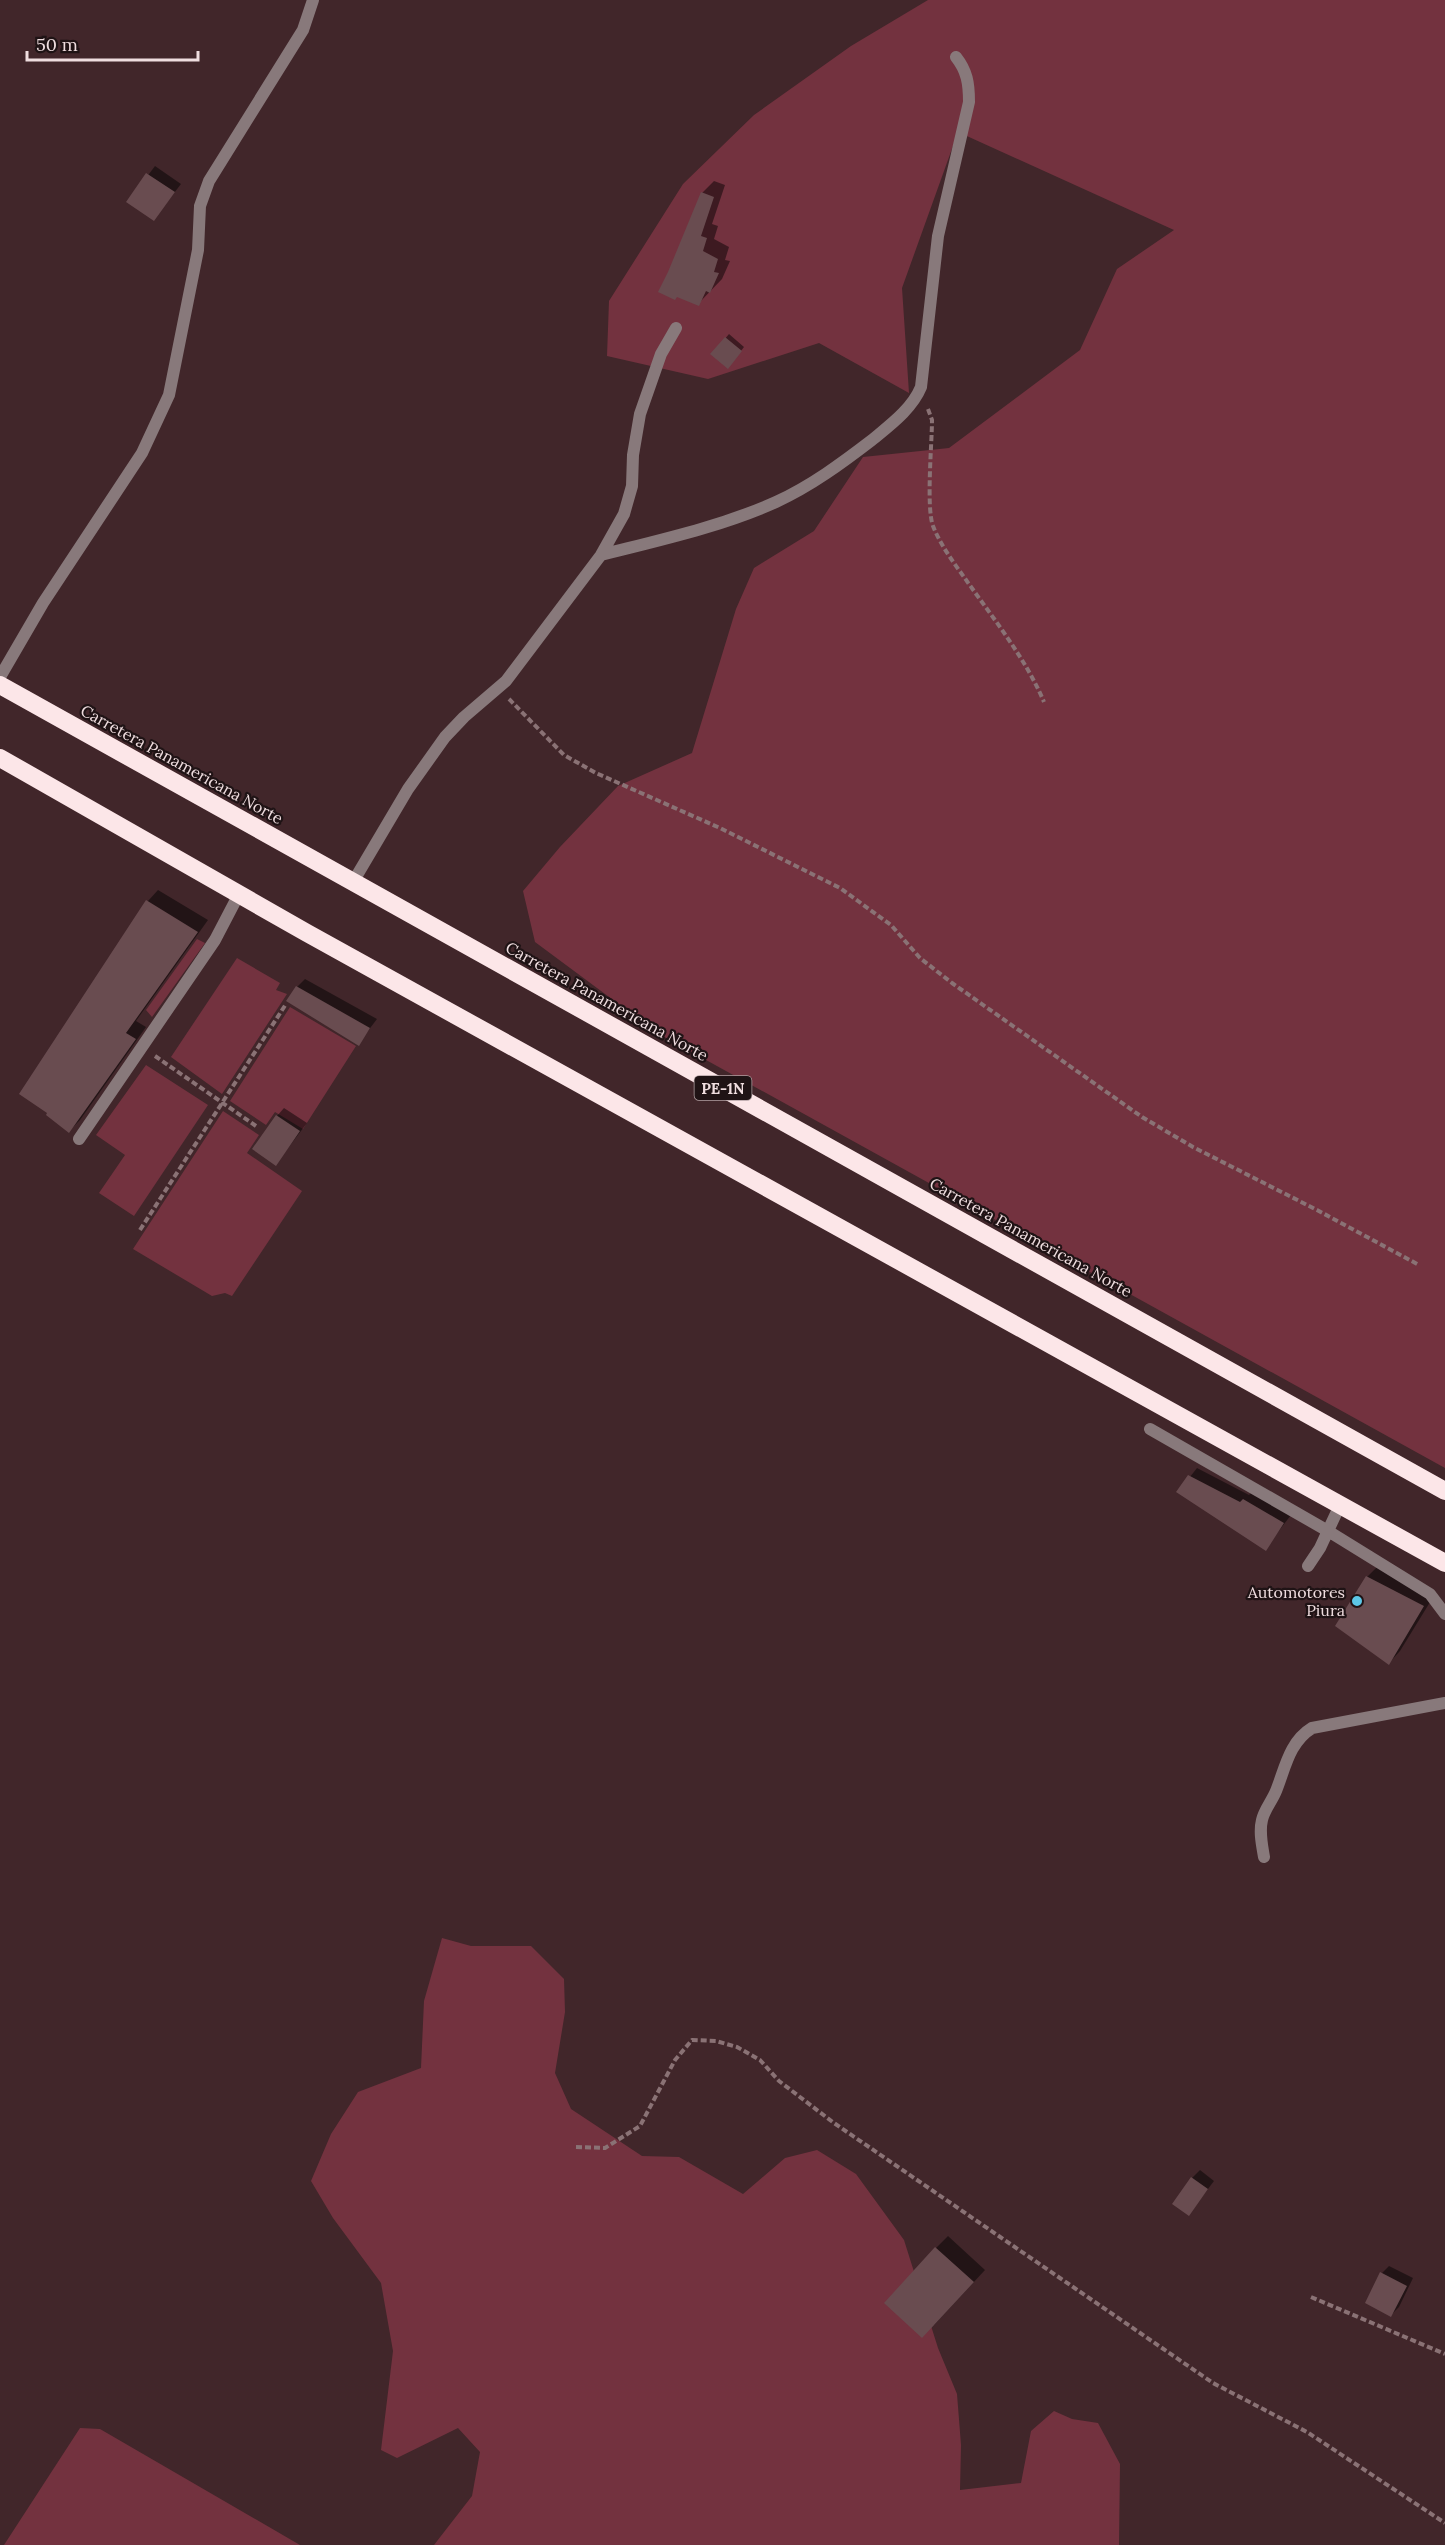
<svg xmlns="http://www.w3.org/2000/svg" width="1445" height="2545" font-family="Lora,serif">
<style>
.green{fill:#73323f}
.shadow{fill:#0007}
.building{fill:#694c50}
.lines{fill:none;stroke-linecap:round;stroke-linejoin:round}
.path{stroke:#8a7275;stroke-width:4;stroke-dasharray:6 3;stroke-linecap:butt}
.service{stroke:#88797b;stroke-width:12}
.motorway{stroke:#fce6e8;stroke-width:18}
.poi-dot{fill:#5cc7e7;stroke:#1f1315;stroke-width:2}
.labels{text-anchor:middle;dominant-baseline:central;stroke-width:4.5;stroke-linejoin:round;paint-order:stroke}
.shield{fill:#1f1315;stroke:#b1a0a2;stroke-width:1.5}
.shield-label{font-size:15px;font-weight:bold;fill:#efdddf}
.street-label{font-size:16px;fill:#efdddf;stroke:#1f1315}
.poi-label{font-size:16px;fill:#efdddf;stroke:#1f1315;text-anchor:end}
</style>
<rect width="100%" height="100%" fill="#41262a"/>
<path class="green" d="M928,0H1445V1468L659,1034L535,942L523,891L560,847L618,786L692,753L736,609L754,568L814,531L863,457L949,448L1080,350L1117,269L1174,230L958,132L902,288L909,393L819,343L708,379L607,356L609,301L683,184L754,115L851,46Z
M197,939L205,943L152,1017L146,1010Z
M237,958L280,983L276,990L287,994L222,1094L171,1057Z
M290,1007L356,1046L303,1129L275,1112L266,1125L230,1101Z
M146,1065L208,1105L134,1216L99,1193L125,1155L96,1135Z
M223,1111L259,1135L247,1153L302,1191L232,1296L225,1293L212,1296L133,1249Z
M442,1938L471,1946H531L564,1979L565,2012L555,2073L571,2109L642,2156L679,2157L743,2194L785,2158L817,2150L856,2174L904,2240L938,2348L957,2394L961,2445L960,2490L1021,2483L1031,2431L1054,2411L1072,2419L1098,2423L1120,2464L1119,2545H434L472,2496L480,2452L458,2428L397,2458L381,2450L393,2351L381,2283L333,2218L311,2181L331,2134L358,2092L421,2068L424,2001Z
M80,2428L100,2429L300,2545H4Z"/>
<path class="shadow" d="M155,166L181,184L154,219L128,202Z
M714,181L725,185L712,224L718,226L714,239L729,247L725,260L730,261L722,279L698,304L670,272L702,193Z
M729,334L744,347L731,364L712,354Z
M158,890L208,920L136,1021L146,1027L80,1120L69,1131L49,1113L21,1094L148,901Z
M305,979L377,1019L358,1044L297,987Z
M284,1108L307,1123L276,1164L277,1116Z
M1197,1468L1249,1495L1252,1492L1291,1515L1265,1549L1178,1492Z
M1379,1565L1435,1594L1400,1651L1389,1663L1367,1577Z
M1200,2170L1214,2181L1189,2214L1192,2178Z
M948,2236L985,2270L934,2325L936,2248Z
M1389,2266L1413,2278L1399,2307L1391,2315L1382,2273Z"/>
<path class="building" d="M146,173L175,192L154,221L126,202Z
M701,192L714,197L701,236L707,238L703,251L718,259L714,272L719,273L710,293L706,291L699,306L677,297L675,300L658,292L668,272Z
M725,337L742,351L728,369L710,354Z
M146,900L198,932L126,1033L136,1039L69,1133L46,1115L47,1113L19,1094Z
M296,986L370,1028L359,1046L286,1001Z
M276,1115L300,1131L276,1166L252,1149Z
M1188,1475L1240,1502L1243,1499L1284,1523L1266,1551L1176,1492Z
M1366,1576L1424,1606L1389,1665L1335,1626Z
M1191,2177L1208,2189L1189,2216L1172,2204Z
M935,2247L974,2282L922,2338L884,2303Z
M1380,2272L1407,2286L1391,2317L1365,2303Z"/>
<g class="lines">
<path class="path" d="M928,409L932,420C932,443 926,507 933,526C940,544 953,562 964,577C992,617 1025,657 1044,702
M509,699L564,755L596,773L720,828L840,888L891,925L920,958L952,983L1142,1117L1193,1147L1317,1210L1419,1265
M155,1056L256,1126
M140,1230L286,1004
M576,2147L605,2148L640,2126L675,2060L692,2040L716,2041L737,2047L760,2060L779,2081L834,2123L1213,2383L1307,2432L1445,2523
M1311,2297L1445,2354"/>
<path class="service" d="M601,555C660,540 720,527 776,502C811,486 842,463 872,440C890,425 912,409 921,387L938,236L969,102C969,83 967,71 956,57
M0,677L43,603L142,453L169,395L198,250L200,206L209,181L303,30L313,0
M353,882L408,789L445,737L464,717L506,681L601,555L624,514L632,486L633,455L640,414L661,354L676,328
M79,1139L215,940L239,894
M1150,1429L1328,1531L1430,1594L1445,1614
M1308,1566L1320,1548L1340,1505
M1264,1857C1262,1845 1259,1832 1262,1820C1264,1810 1272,1801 1276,1791C1285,1769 1289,1742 1312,1728L1445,1703"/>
<path class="motorway" d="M0,685L1445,1491
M0,758L307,933L1445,1563"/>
</g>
<circle class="poi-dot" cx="1357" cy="1601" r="6"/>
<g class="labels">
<rect class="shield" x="694.5" y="1076" width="57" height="24" rx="4.5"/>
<g class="shield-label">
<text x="723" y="1088">PE-1N</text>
</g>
<g class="street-label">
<text transform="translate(182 764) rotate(29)">Carretera Panamericana Norte</text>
<text transform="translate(607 1001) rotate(29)">Carretera Panamericana Norte</text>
<text transform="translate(1031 1237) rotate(29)">Carretera Panamericana Norte</text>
</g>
<g class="poi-label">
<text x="1345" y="1592">Automotores<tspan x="1345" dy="18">Piura</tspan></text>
</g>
</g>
<path d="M27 51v9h171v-9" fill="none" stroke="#efdddf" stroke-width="3"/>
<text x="36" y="51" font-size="18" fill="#efdddf" stroke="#1f1315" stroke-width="4.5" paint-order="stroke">50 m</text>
</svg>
